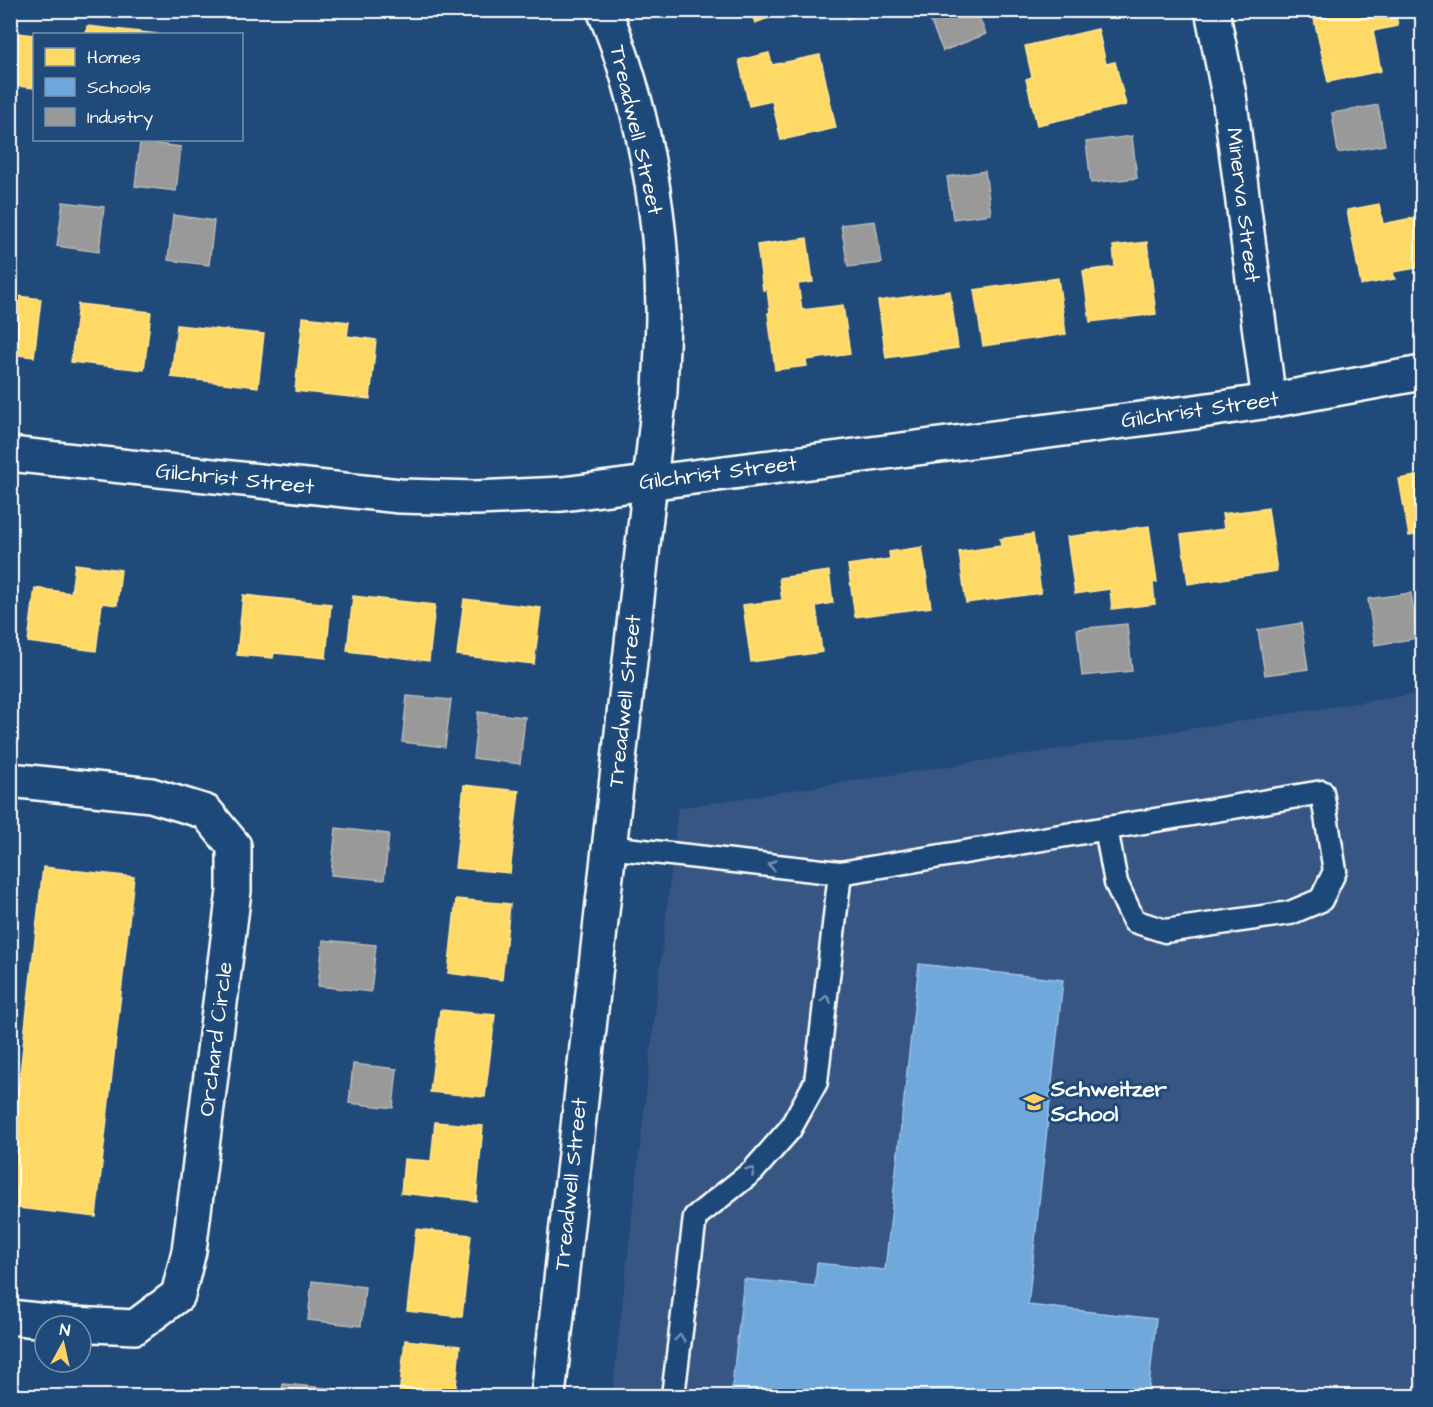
<svg xmlns="http://www.w3.org/2000/svg" width="1433" height="1407" font-family="'Architects Daughter',sans-serif">
<style>
.built{fill:#375784}
.homes{fill:#ffd966;stroke:#ffe494;stroke-width:1.5}
.schools{fill:#6fa8dc;stroke:#9ac2e6;stroke-width:1.5}
.industry{fill:#999;stroke:#b8b8b8;stroke-width:1.5}
.lines{fill:none;stroke-linecap:round;stroke-linejoin:round}
.lane-casing{stroke:#fff;stroke-width:27}
.street-casing{stroke:#fff;stroke-width:38}
.lane{stroke:#1f4a7a;stroke-width:22}
.street{stroke:#1f4a7a;stroke-width:33}
.oneway{stroke:#7992af}
.labels{text-anchor:middle;dominant-baseline:central;stroke-width:6;stroke-linejoin:round;paint-order:stroke}
.street-label{font-size:22px;fill:#fff;stroke:#1f4a7a}
.poi-label{font-size:22px;font-weight:bold;fill:#fff;stroke:#1f4a7a;text-anchor:start}
</style>
<rect width="100%" height="100%" fill="#1f4a7a"/>
<filter id="ink" filterUnits="userSpaceOnUse"><feTurbulence type="fractalNoise" baseFrequency=".0167" numOctaves="2"/><feDisplacementMap in="SourceGraphic" scale="12" xChannelSelector="R" yChannelSelector="G"/><feConvolveMatrix kernelMatrix="1 2 1 2 8 2 1 2 1" color-interpolation-filters="sRGB"/></filter>
<g filter="url(#ink)">
<path class="built" d="M1422,693V1396H612L678,808Z"/>
<path class="homes" d="M750,10H790L755,23Z
M1312,10H1395L1398,26L1373,31L1381,71L1328,82Z
M87,26L158,34H86Z
M1098,29L1106,64L1115,62L1126,105L1037,125L1026,79L1032,77L1025,46Z
M10,32L34,35V88L10,85Z
M769,53L772,65L820,55L836,128L781,140L772,101L749,106L739,60Z
M1379,204L1383,224L1422,216V267L1393,272L1395,279L1361,285L1347,210Z
M807,238L813,282L798,284L802,310L843,305L850,354L806,360L807,366L775,370L768,313H770L767,289L763,290L757,245Z
M1147,242L1156,314L1090,322L1083,271L1115,267L1113,246Z
M1058,278L1066,334L983,346L974,290Z
M950,291L958,348L886,358L878,301Z
M10,295L41,299L34,357L10,354Z
M78,304L151,312L144,370L71,362Z
M303,317L349,322L347,336L376,340L370,399L295,391Z
M177,325L264,334L258,387L171,377Z
M1422,475V534L1409,536L1399,479Z
M1268,508L1277,571L1188,584L1181,535L1224,529L1222,514Z
M1149,526L1157,582L1153,583L1155,604L1112,609L1110,589L1075,594L1067,537Z
M1033,534L1041,593L966,603L959,552L1001,546L1000,539Z
M922,547L931,607L855,617L848,565L890,559L889,552Z
M10,556L16,557L12,592H10Z
M75,564L121,570L117,605L102,603L96,651L28,642L35,588L71,593Z
M829,571L833,603L816,606L822,652L751,662L743,605L782,600L779,578Z
M243,595L331,604L326,658L274,653L273,658L237,655Z
M353,596L435,605L429,661L347,651Z
M464,599L541,608L534,664L457,655Z
M464,785L519,791L510,873L455,868Z
M43,867L134,877L96,1217L10,1207V1163Z
M456,899L510,904L502,980L448,973Z
M440,1010L495,1015L485,1097L430,1092Z
M435,1122L483,1126L476,1201L401,1193L404,1159L431,1161Z
M416,1229L471,1235L462,1317L407,1311Z
M405,1340L460,1346L455,1396H399Z"/>
<path class="schools" d="M919,964L1063,980L1028,1305L1156,1319L1148,1396H731L744,1279L815,1286L817,1263L885,1270Z"/>
<path class="industry" d="M844,10H873L847,19Z
M935,10H976L986,34L943,51L927,13Z
M1378,105L1385,145L1338,153L1332,113Z
M1132,136L1137,178L1091,183L1086,142Z
M140,142L181,147L176,191L135,186Z
M985,171L991,214L953,219L947,177Z
M63,202L104,207L99,252L57,246Z
M173,215L214,221L209,265L168,260Z
M875,221L882,263L848,267L841,225Z
M1411,593L1418,638L1375,645L1368,599Z
M1301,623L1308,669L1265,675L1258,630Z
M1127,624L1132,671L1082,676L1077,629Z
M407,696L451,700L445,747L402,742Z
M478,712L525,717L520,764L473,758Z
M336,828L389,834L384,880L331,875Z
M323,940L376,945L371,992L318,986Z
M353,1064L397,1069L393,1108L349,1103Z
M312,1281L365,1287L361,1326L308,1320Z
M283,1384L336,1389L335,1396H281Z"/>
<g class="lines">
<defs>
<path id="lane" d="M608,847L840,873L816,1082L790,1129L753,1171L695,1217L673,1396
M840,873L1322,792L1335,871L1321,900L1290,913L1165,931L1134,921L1116,883L1106,828"/>
<path id="street" d="M1212,10L1229,95L1269,401
M10,454L400,496L476,498L563,494L1194,412L1269,401L1422,373
M10,780L151,795L206,812L234,846V891L189,1251L178,1295L135,1327L72,1324L10,1317
M548,1396L660,392C661,365 663,337 663,310C662,213 642,100 604,10"/>
</defs>
<use href="#lane" class="lane-casing"/>
<use href="#street" class="street-casing"/>
<use href="#lane" class="lane"/>
<use href="#street" class="street"/>
</g>
<defs><path id="oneway-chevron" d="M-2-3.5L2.5 0L-2 3.5" fill="none" stroke-width="1.6" stroke-linecap="round" stroke-linejoin="round" transform="scale(1.5)"/></defs>
<g class="oneway">
<use href="#oneway-chevron" transform="translate(772 865) rotate(-174)"/>
<use href="#oneway-chevron" transform="translate(826 999) rotate(-84)"/>
<use href="#oneway-chevron" transform="translate(751 1171) rotate(-43)"/>
<use href="#oneway-chevron" transform="translate(680 1338) rotate(-83)"/>
</g>
</g>
<defs>
<symbol id="school-bare" viewBox="-9 -9 18 18"><path d="M0-5L7-2L0 1L-7-2ZM-4 1L0 2.5L4 1V4Q0 6-4 4Z" fill="#ffd166" stroke="#1f4a7a" stroke-width="2.5" paint-order="stroke"/></symbol>
</defs>
<g fill-rule="evenodd">
<use href="#school-bare" x="1019" y="1087" width="30" height="30"/>
</g>
<g class="labels">
<g class="street-label">
<text transform="translate(636 130) rotate(77)">Treadwell Street</text>
<text transform="translate(1243 205) rotate(83)">Minerva Street</text>
<text transform="translate(1200 410) rotate(-8)">Gilchrist Street</text>
<text transform="translate(718 473) rotate(-7)">Gilchrist Street</text>
<text transform="translate(235 479) rotate(6)">Gilchrist Street</text>
<text transform="translate(625 701) rotate(-84)">Treadwell Street</text>
<text transform="translate(216 1039) rotate(-83)">Orchard Circle</text>
<text transform="translate(571 1184) rotate(-84)">Treadwell Street</text>
</g>
<g class="poi-label">
<text x="1051" y="1089">Schweitzer<tspan x="1051" dy="25">School</tspan></text>
</g>
</g>
<rect width="1433" height="1407" fill="none" stroke="#1f4a7a" stroke-width="36"/>
<rect x="18" y="18" width="1397" height="1371" fill="none" stroke="#fff" stroke-width="2" filter="url(#ink)"/>
<rect x="33" y="33" width="210" height="108" fill="#1f4a7a" stroke="#7992af" stroke-width="1.5"/>
<rect x="45" y="48" width="30" height="18" fill="#ffd966" stroke="#7992af" stroke-width="1.5"/>
<text x="87" y="63" font-size="18" fill="#ffffff">Homes</text>
<rect x="45" y="78" width="30" height="18" fill="#6fa8dc" stroke="#7992af" stroke-width="1.5"/>
<text x="87" y="93" font-size="18" fill="#ffffff">Schools</text>
<rect x="45" y="108" width="30" height="18" fill="#999999" stroke="#7992af" stroke-width="1.5"/>
<text x="87" y="123" font-size="18" fill="#ffffff">Industry</text>
<g transform="translate(63 1344) rotate(8)"><circle r="28" fill="#1f4a7a" stroke="#7992af" stroke-width="1.5"/>
<path d="M0-4.5L10 22L0 15L-10 22Z" fill="#ffd166"/>
<text y="-9" font-size="16" font-weight="bold" text-anchor="middle" fill="#ffffff">N</text>
</g>
</svg>
